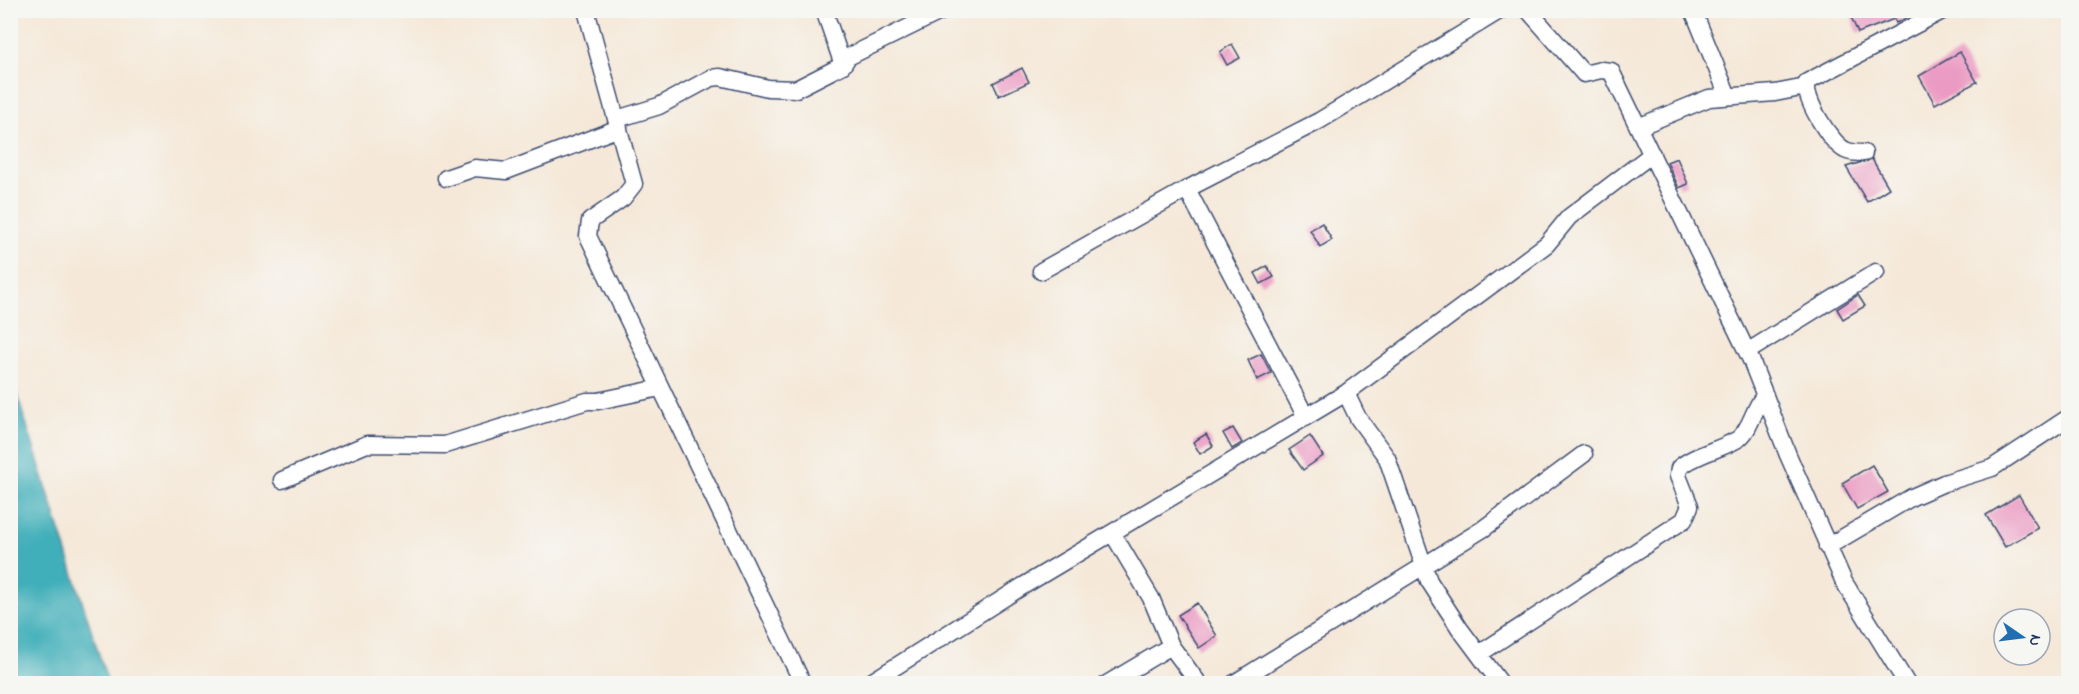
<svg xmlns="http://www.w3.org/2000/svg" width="2079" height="694" font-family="'Indie Flower',sans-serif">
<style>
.water{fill:#3fafb9;stroke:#2d6f8c;stroke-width:1.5}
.building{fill:#eb9ac3}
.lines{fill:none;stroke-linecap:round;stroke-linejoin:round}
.minor-casing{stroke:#3c4b70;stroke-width:19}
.minor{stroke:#fff;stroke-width:16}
</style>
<rect width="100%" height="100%" fill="#f6f6f2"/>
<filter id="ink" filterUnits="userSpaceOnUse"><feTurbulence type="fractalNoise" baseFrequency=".0167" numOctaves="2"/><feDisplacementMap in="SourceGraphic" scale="12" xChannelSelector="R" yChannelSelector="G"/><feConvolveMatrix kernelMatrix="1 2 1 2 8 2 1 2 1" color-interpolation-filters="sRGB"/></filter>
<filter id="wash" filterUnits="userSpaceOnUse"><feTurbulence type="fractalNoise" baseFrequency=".008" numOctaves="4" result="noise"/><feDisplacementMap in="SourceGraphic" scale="24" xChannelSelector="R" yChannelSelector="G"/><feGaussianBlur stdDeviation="1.35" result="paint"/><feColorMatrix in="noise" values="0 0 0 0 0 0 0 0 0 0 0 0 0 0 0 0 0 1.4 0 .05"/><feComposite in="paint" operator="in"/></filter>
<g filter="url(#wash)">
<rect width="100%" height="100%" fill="#f5e8d8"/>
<path class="water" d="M11,375L108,683H11Z"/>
<g id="blocks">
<path class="building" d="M1848,10H1913V11L1905,14L1906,18L1896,23L1894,19L1858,33Z
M1232,44L1240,58L1227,65L1220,52Z
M1960,52L1977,82L1935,104L1919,76Z
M1022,68L1029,82L999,96L993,83Z
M1677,158L1688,184L1679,188L1667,162Z
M1872,159L1889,188L1867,202L1846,167Z
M1322,223L1332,240L1320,247L1310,230Z
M1267,266L1274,277L1261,284L1255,273Z
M1858,295L1865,306L1843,319L1837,309Z
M1261,354L1271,373L1257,380L1248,360Z
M1233,428L1242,443L1232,449L1223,433Z
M1206,434L1213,446L1200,454L1193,442Z
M1310,436L1323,456L1303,470L1289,450Z
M1872,465L1888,492L1857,509L1842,483Z
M2019,495L2038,528L2005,547L1986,515Z
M1197,603L1217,636L1199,648L1178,615Z"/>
</g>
</g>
<g filter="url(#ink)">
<use href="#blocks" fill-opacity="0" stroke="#3c4b70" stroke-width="1.5"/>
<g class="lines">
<defs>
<path id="minor" d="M586,10L634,184L623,198L590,221L588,236L803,684
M1528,10L1584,74L1601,70L1611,71L1751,360L1788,455L1844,582L1907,684
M1693,10L1728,96
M843,65L848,57L944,10
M617,119L659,106L711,78L720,77L768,88L796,89L843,65L824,10
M1638,127L1709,98L1775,93L1806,87
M1864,153C1858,153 1851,153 1845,150C1830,142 1803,98 1807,82L1944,10
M446,178L475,168L506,171L619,128
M1187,189L1306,417
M1041,271L1187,189L1319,121L1501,10
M1747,352L1876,272
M1346,393L1358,418L1387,458L1429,581L1460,629L1501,684
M282,480L367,444L445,445L587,401H598L660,388
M1113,534L1151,598L1171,646L1199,684
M1827,547L1912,497L1944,483L1992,468L2068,418
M1479,654L1684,520L1690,506L1678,476L1679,468C1695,454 1720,450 1738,439C1751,430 1753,408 1765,395
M868,684L1023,586L1346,393L1547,244L1569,217L1652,154
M1107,684L1171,646
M1233,684L1483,529L1584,454"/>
</defs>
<use href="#minor" class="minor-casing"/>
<use href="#minor" class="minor"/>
</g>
</g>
<rect width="2079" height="694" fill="none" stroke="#f6f6f2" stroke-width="36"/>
<g transform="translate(2022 637) rotate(104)"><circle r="28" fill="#f6f6f2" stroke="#9ea6b7" stroke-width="1.5"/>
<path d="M0-4.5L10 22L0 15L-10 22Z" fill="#1f6fb2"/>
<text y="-9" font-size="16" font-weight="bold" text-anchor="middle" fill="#1b2f5e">N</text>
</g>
</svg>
